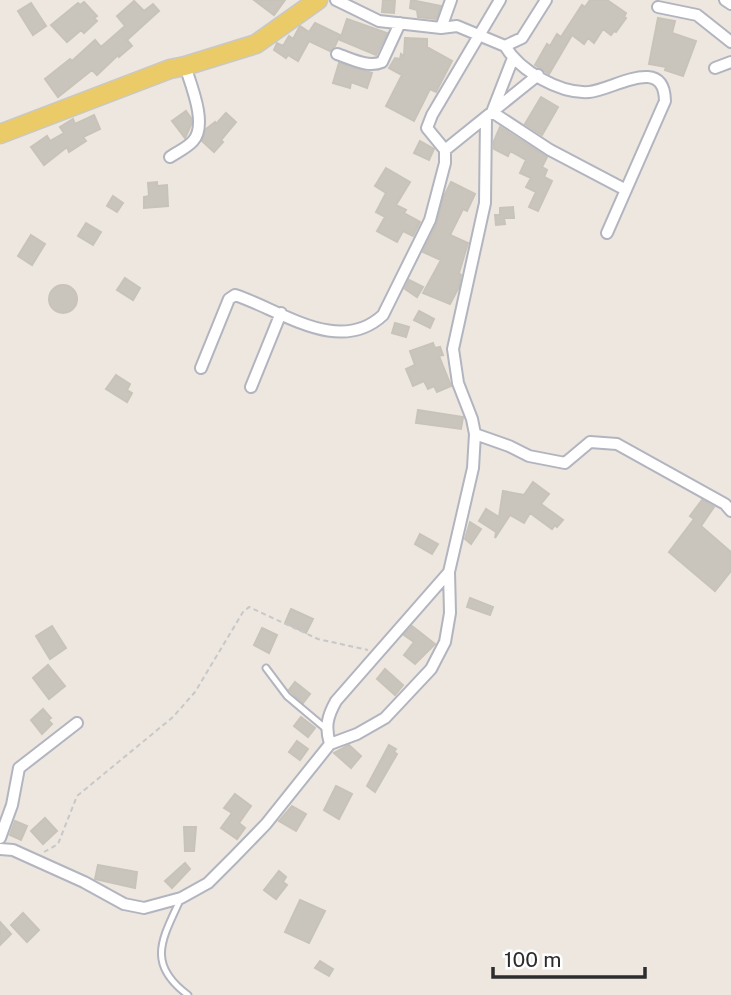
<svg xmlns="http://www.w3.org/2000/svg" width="731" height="995" font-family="'Public Sans',sans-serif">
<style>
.building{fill:#c9c5bd;stroke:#c8c3b9;stroke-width:2}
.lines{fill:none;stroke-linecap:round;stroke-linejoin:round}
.service-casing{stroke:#b2b5bf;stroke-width:9}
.minor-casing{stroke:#b2b5bf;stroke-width:14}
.primary-casing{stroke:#c8c8c8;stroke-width:21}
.path{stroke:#c8c8c8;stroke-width:2;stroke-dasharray:5 3.5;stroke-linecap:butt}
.service{stroke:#fff;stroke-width:5}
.minor{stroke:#fff;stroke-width:10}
.primary{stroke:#eacb67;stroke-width:18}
</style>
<rect width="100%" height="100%" fill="#ede7df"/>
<path class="building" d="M254,0H285L274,15Z
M383,0H395L394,13L382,12Z
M411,0L441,6L436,19L418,17L417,10L410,8Z
M590,0H607L626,13L624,17L626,18L616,32L614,31L611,35L603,29L594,43L588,38L584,44L572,35L549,74L535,65L547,44L550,46L557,34L561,37L582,5L585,7Z
M134,1L144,11L153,4L159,11L127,40L132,46L119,57L118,55L97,75L92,70L58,97L45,79L70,59L72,61L95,40L101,47L125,26L117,16Z
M84,2L97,16L94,18L97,21L84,33L81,30L67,42L51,25L78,3L80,5Z
M31,3L46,26L33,35L18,11Z
M658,18L675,21L672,33L696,41L683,76L665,70L666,67L649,64Z
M347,19L387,33L376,55L340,40Z
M315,23L340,35L335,46L330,51L309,41L298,61L288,55L286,58L274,50L277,43L283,46L289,36L293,39L300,26L309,32Z
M405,38L427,39V47L452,61L436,92L430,89L414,121L386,106L402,75L389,68L395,58L400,59L401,54L404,56Z
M339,63L372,73L367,88L351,82L350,88L333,83Z
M541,97L558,107L542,135L525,124Z
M186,111L191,118V125L185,138L172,121Z
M226,113L236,122L221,140L223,142L214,152L202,141L206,129L215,122L216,124Z
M94,115L100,129L83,137L86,141L69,152L67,147L44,165L31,147L47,136L50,141L64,133L60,127L73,119L75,124Z
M500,127L547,157L542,167L547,170L544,177L552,181L538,211L529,207L536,192L526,187L531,178L520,173L526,160L510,151L508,156L494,149V141Z
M420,141L434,149L429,160L414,153Z
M386,168L410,182L396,205L406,210L404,213L420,222L413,236L403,231L397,242L377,231L385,217L376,212L386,193L375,186Z
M157,182V186L167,185L168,206L144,208V197L149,196L148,183Z
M451,182L475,194L467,211L463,209L450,235L468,243L459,273L461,275L459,287L450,304L423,293L441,260L423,252L437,223L444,196Z
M113,196L123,203L117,212L107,206Z
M513,207L514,218H504L505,224L496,225L495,215H500V208Z
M86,223L101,232L93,245L78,236Z
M31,235L45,244L32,265L18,256Z
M125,278L140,288L133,300L117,290Z
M409,280L423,287L417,297L405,289Z
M49 299a14 14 0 1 1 28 0a14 14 0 1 1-28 0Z
M419,311L434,319L430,328L414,320Z
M395,323L409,327L406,337L392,333Z
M433,343L435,348L440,347L443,355L439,356L451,386L437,392L434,386L428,389L424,381L413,386L406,369L415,365L410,351Z
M116,375L130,384L127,390L132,393L127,402L106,389Z
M418,410L463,417L461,429L416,423Z
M533,482L549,494L541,504L563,520L557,527L555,525L552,529L530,513L524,523L510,515L495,538L496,532L479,521L486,509L499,517L503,491L524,495Z
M702,500L714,507L701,526L731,552V571L715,591L669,552L694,519L690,516Z
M470,522L481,529L471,544L465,539Z
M420,534L438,544L432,554L415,544Z
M470,598L493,607L490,615L467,607Z
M291,609L313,619L306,633L285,623Z
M52,626L66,648L50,659L36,636Z
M412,626L435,644L415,664L404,655L414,642L404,635Z
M262,628L277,635L269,653L254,645Z
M48,665L65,686L49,699L33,678Z
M385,669L403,685L395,695L377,679Z
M295,682L310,694L303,703L289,690Z
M43,709L51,718L48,720L52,724L42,734L31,720Z
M301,717L315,728L308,737L294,726Z
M297,741L308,749L300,760L289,752Z
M349,745L361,756L351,768L334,753Z
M389,745L396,749L394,752L397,754L375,792L367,786Z
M336,786L352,794L339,819L324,810Z
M235,794L251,806L239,823L245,828L237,839L221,828L232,813L224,808Z
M292,806L306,814L296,831L279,821Z
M45,818L57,831L43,844L31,831Z
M15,821L27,826L21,840L10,835Z
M184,827H196L194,851H185Z
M185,863L190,869L172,888L165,881Z
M98,865L137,872L135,888L95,879Z
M279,871L286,877L283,882L287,885L276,899L264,890Z
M300,900L325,911L309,943L285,932Z
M23,913L39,930L27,942L11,925Z
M0,922L11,934L0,945Z
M320,961L333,969L329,976L315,968Z"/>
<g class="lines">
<defs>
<path id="service" d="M266,668L287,696L325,728
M181,898C163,938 145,963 188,995"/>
<path id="minor" d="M336,0L379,21L441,28L457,26L505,46L522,38L546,0
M725,0L731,4
M658,7L697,15L731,42
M441,28L451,0
M505,46C520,71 560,94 589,92C613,90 664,54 665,101L607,233
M337,54C352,59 368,68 382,62L400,23
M513,58L492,112L550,150L626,190
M715,68L731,62
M445,150L538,75
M170,157C177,152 187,148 193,141C208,125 191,85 185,66
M201,368L229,299L235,295C281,310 339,356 383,315L430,220L445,163V150L427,128L432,115L500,0
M251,387L281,313
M475,434L509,446L529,456L565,463L590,442L617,444L725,504L731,511
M330,744L357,734L385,718L431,669L445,642L450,613L449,572L473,468L475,434L472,419L458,383L453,349L485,203L486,118
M0,838L12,805L19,768L77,723
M0,849L13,850L84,882L124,904L144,908L181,898L208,883L234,857L266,824L330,744C325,727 327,717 336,701L449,572"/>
<path id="primary" d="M0,134L170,69L185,66L256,44L318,0"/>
</defs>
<use href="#service" class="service-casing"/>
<use href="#minor" class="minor-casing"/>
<use href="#primary" class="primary-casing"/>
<path class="path" d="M44,852L58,844L77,796L173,717L195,692L243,612L249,607L318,639L368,650"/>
<use href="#service" class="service"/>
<use href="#minor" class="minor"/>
<use href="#primary" class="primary"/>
</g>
<path d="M493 967v10h152v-10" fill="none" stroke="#2c2c2c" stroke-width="3.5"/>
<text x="504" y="967" font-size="21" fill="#2c2c2c" stroke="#ffffff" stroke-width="5" paint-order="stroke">100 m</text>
</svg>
